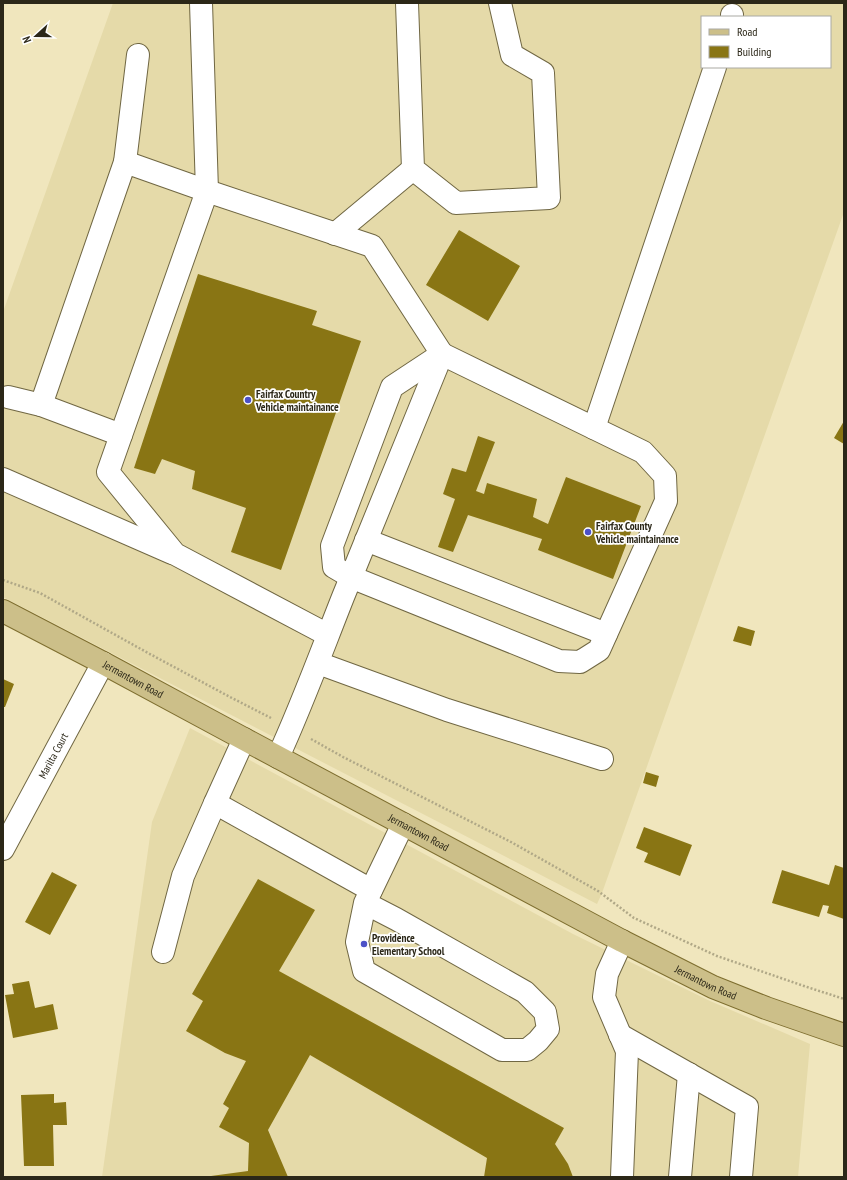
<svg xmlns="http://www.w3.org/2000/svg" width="847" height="1180" font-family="'PT Sans Narrow',sans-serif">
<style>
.built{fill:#e5daa9;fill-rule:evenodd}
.building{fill:#897514}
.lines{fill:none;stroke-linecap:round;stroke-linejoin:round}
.minor-casing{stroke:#706743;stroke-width:24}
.major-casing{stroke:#7e6e2f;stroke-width:24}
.path{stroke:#b0a887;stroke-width:2.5;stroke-dasharray:2 2;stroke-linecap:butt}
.minor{stroke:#fff;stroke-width:22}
.major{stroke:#ccbf89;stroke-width:22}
.poi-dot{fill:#4c51c7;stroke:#fff;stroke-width:1.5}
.labels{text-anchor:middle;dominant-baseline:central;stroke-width:3.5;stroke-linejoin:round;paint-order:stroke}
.poi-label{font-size:11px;font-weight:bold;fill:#2b2718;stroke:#fff;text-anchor:start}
.street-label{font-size:11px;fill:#2b2718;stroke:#fff}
</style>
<rect width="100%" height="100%" fill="#f0e6bd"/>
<path class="built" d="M113,3H844V212L602,893L597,904L3,597V312ZM702,17H830V67H702Z
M190,728L573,934L710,1001L810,1044L798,1177H102L152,822Z"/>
<path class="building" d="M459,230L520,266L488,321L426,285Z
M198,274L317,311L312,325L361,341L281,570L231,552L246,508L192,489L195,471L162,459L155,474L134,468Z
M844,421V444L834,438Z
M478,436L495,442L476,491L484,494L487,483L537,499L533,517L548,524L566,477L641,506L613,579L538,550L542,539L468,515L453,552L438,547L455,499L443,494L452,468L466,472Z
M738,626L755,631L751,646L733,641Z
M3,679L14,684L5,707H3Z
M646,772L659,776L656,787L643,783Z
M644,827L692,845L680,876L644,862L648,853L636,848Z
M835,865L844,868V919L827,913L829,906L823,905L819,917L772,903L782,870L829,885Z
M52,872L77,885L50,935L25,922Z
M258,879L315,910L279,971L564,1128L555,1144L568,1164L573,1177H484L487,1158L310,1055L268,1130L288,1177H212L211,1176L248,1171L249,1143L219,1127L229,1108L223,1104L246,1061L225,1053L186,1031L203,1001L192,994Z
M29,981L35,1008L53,1004L58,1029L13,1038L5,995L14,994L12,984Z
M54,1094V1103L66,1102L67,1125H53L54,1166H24L21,1095Z"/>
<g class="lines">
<defs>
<g id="minor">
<path d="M407,3L413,169L456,203L549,198L543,73L512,55L500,3"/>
<path d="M732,17V15"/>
<path d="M125,162L138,55"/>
<path d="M335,234L413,169"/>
<path d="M442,354L643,452L665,476L666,501L599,650L580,662L559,661L351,577L334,567L332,546L392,387Z"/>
<path d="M8,397L41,405"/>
<path d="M594,428L715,67"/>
<path d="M121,435L41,405L125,162L207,191L201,3"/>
<path d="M3,479L172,553"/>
<path d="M366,540L606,634"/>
<path d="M318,663L447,710L602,759"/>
<path d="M278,757C302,705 322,650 343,597C376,516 409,435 442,354L372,246L207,191L108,472L175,554L328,635"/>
<path d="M215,803L244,739"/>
<path id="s1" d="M3,849L103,663"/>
<path d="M365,903L396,919L525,992L545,1012L548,1029L538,1041L527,1050H502L364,971L357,942L365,903L403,824"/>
<path d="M163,952L183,876L215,803L371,890"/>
<path d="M620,1035L747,1107L741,1177"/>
<path d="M622,1177L627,1051L604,997L607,974L622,941"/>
<path d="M680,1177L689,1074"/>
</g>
<g id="major">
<path id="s2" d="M3,611L103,663L244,739L622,941L713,987L766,1008L844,1035"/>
</g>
</defs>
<use href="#minor" class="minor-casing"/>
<use href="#major" class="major-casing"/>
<path class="path" d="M3,580L40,593L148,653L230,697L271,718
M311,739L343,757L511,842L598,891L634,918L717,956L804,986L844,999"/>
<use href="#minor" class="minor"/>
<use href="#major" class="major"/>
</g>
<g class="poi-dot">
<circle cx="248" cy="400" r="4"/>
<circle cx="588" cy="532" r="4"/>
<circle cx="364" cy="944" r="4"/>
</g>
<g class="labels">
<g class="poi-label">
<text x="256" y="394">Fairfax Country<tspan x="256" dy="13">Vehicle maintainance</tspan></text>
<text x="596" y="526">Fairfax County<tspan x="596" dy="13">Vehicle maintainance</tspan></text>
<text x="372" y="938">Providence<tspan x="372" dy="13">Elementary School</tspan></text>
</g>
<g class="street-label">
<text stroke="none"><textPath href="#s2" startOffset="147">Jermantown Road</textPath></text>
<text stroke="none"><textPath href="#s1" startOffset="106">Marilta Court</textPath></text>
<text stroke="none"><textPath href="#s2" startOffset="471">Jermantown Road</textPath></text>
<text stroke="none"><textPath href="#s2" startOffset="795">Jermantown Road</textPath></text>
</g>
</g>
<rect width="847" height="1180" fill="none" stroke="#2b2718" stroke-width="8"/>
<rect x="701" y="16" width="130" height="52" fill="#ffffff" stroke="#aaa9a3"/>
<rect x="709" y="29" width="20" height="6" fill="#ccbf89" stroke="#aaa9a3"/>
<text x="737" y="36" font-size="12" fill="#2b2718">Road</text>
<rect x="709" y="46" width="20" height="12" fill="#897514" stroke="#aaa9a3"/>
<text x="737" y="56" font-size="12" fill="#2b2718">Building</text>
<g transform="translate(36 36) rotate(249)" stroke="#ffffff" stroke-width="3" paint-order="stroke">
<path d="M0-3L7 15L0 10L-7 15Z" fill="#2b2718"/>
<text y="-6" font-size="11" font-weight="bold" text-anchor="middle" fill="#2b2718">N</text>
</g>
</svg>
